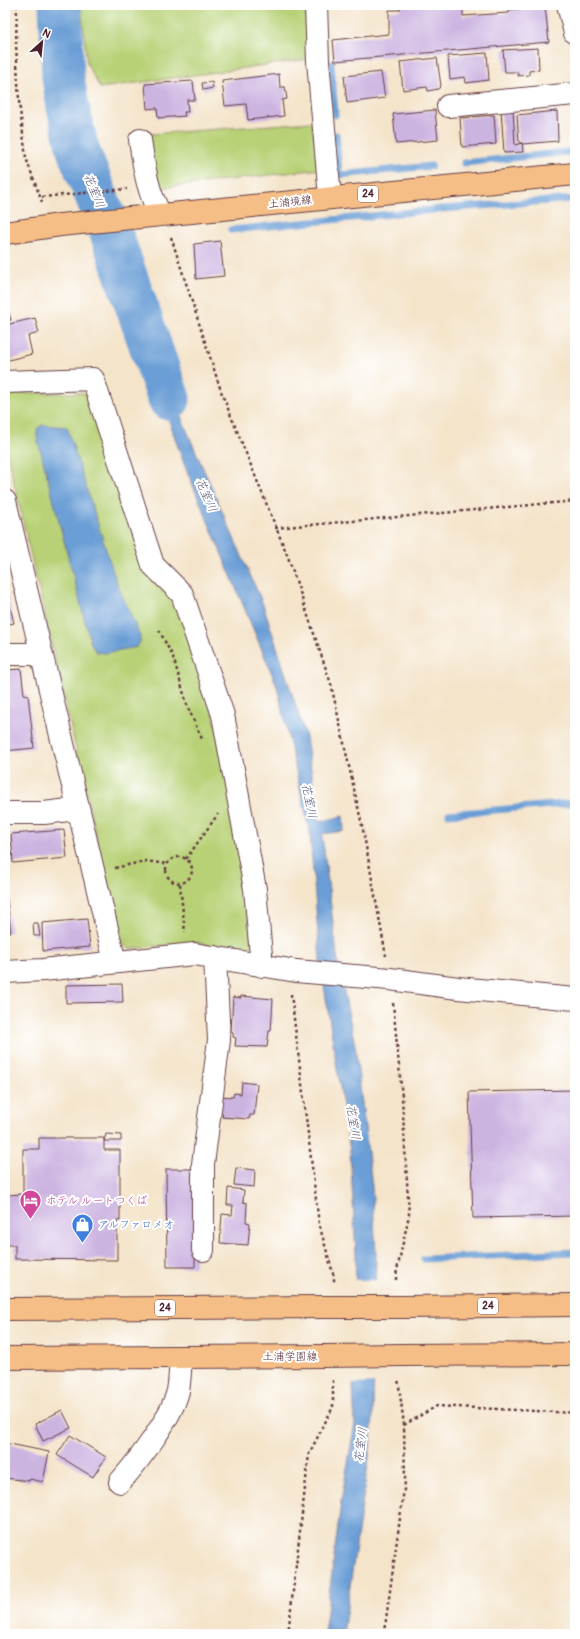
<svg xmlns="http://www.w3.org/2000/svg" width="580" height="1639" font-family="Pangolin,'Klee One',sans-serif">
<style>
.green{fill:#b8d176;stroke:#817850}
.water{fill:#6b9ed6;stroke:#5a5e80}
.pier{fill:#f4e4ca}
.lines{fill:none;stroke-linecap:round;stroke-linejoin:round}
.stream{stroke:#6b9ed6;stroke-width:7}
.river{stroke:#6b9ed6;stroke-width:43}
.building{fill:#ccb4e1}
.minor-casing{stroke:#643d43;stroke-width:24}
.major-casing{stroke:#643d43;stroke-width:24}
.path{stroke:#643d43;stroke-width:2.5;stroke-dasharray:3 3;stroke-linecap:butt}
.minor{stroke:#fff;stroke-width:22}
.major{stroke:#f6be87;stroke-width:22}
.major-bridge-casing{stroke:#643d43;stroke-width:24;stroke-linecap:butt}
.major-bridge{stroke:#f6be87;stroke-width:22}
.labels{text-anchor:middle;dominant-baseline:central;stroke-width:4;stroke-linejoin:round;paint-order:stroke}
.shield{fill:#fff;stroke:#80626b;stroke-width:1}
.shield-label{font-size:10px;font-weight:bold;fill:#4a1f2b}
.street-label{font-size:11px;fill:#4a1f2b;stroke:#fff}
.hotel-label{font-size:11px;fill:#b23c85;stroke:#fff;text-anchor:start}
.shop-label{font-size:11px;fill:#366cbe;stroke:#fff;text-anchor:start}
.water-label{font-size:12px;font-style:italic;fill:#595878;stroke:#fff}
</style>
<rect width="100%" height="100%" fill="#fff"/>
<filter id="ink" filterUnits="userSpaceOnUse"><feTurbulence type="fractalNoise" baseFrequency=".025" numOctaves="2"/><feDisplacementMap in="SourceGraphic" scale="8" xChannelSelector="R" yChannelSelector="G"/><feConvolveMatrix kernelMatrix="1 2 1 2 8 2 1 2 1" color-interpolation-filters="sRGB"/></filter>
<filter id="wash" filterUnits="userSpaceOnUse"><feTurbulence type="fractalNoise" baseFrequency=".012" numOctaves="4" result="noise"/><feDisplacementMap in="SourceGraphic" scale="16" xChannelSelector="R" yChannelSelector="G"/><feGaussianBlur stdDeviation="0.9" result="paint"/><feColorMatrix in="noise" values="0 0 0 0 0 0 0 0 0 0 0 0 0 0 0 0 0 1.4 0 .05"/><feComposite in="paint" operator="in"/></filter>
<g filter="url(#wash)">
<rect width="100%" height="100%" fill="#f4e4ca"/>
<path class="green" d="M81,5H305L310,59L100,88L87,64Z
M312,122L320,169L160,188L150,152L151,134Z
M5,393H83L92,399L179,601L210,701L233,796L252,946L243,953L195,942L130,949L121,943L5,444Z"/>
<path class="water" d="M69,46L76,106L86,149L96,175L104,236L199,459L263,604L306,737L319,822L343,816L344,831L322,834L338,963L355,1045L372,1186L376,1253L373,1418L369,1457L343,1634H324L341,1502L355,1423L353,1393L356,1254L350,1151L320,960L310,833L277,686L184,464L104,236L71,152L59,108L52,47Z
M42,425L67,427L116,581L140,636V642L137,647L105,653L96,652L91,644L37,437V429Z"/>
<path class="pier" d="M99,185L106,235L102,236L81,186Z
M353,1280H377L376,1383L351,1384Z"/>
<g class="lines">
<path class="stream" d="M331,64L335,115
M336,135L339,175L431,166
M464,163L568,152
M231,230L442,209L575,199
M449,814L575,803
M424,1259L575,1252"/>
<path class="river" d="M60,5L63,77L68,107L78,150L111,233L169,399"/>
</g>
<g id="blocks">
<path class="building" d="M400,5H463V16L509,13V10L545,6L549,42L335,61L333,40L389,34V10H400Z
M538,48L539,70L529,71V75L518,76V72H505L503,50Z
M487,53L489,80L466,83L465,77L450,79L448,56Z
M437,58L441,86L438,89L428,91L427,87L403,90L400,62Z
M381,72L385,98L347,103L344,76Z
M279,74L280,87H285L287,99L282,100L284,116L248,120L246,104L225,106L222,81Z
M193,81L195,100H187L188,112H184L185,116L158,118L157,108L147,109L145,84Z
M212,82L213,88L203,90L202,83Z
M513,109L515,145L522,143L523,152L504,153L501,110Z
M435,110L438,140L396,144L393,114Z
M557,111L558,141L523,144L519,141L517,115Z
M494,115L496,144L462,147L460,118Z
M220,241L224,276L196,279L194,244Z
M5,299L11,320L5,322Z
M35,318L39,333L28,336L32,354L5,361V325Z
M5,586L14,623L5,625Z
M21,669L24,694L28,695L34,748L5,751V670Z
M64,830L67,858L13,863L11,834Z
M5,900H7L11,932L5,933Z
M87,919L90,947L43,951L42,923Z
M33,923H38L40,936H34Z
M122,984L123,1002L66,1003V985Z
M241,996L273,999L271,1031H269L267,1047L235,1046L236,1038L233,1037V1033L231,1032L233,997L241,998Z
M242,1082L257,1084L254,1115H250L249,1119L222,1117L223,1113H218L220,1096L233,1097L234,1093L241,1094Z
M575,1090V1216L473,1218L469,1092Z
M106,1134L121,1135V1141H104Z
M39,1138H104V1150H120V1221L117,1220V1260L15,1259V1245H5V1195L23,1194V1149H39Z
M236,1168L255,1170L254,1187L234,1185Z
M166,1169H195V1267H167Z
M228,1188L244,1190L243,1202L247,1203L246,1222L250,1223L248,1245L220,1243L222,1214L232,1215L233,1205H227Z
M62,1410L71,1428L43,1441L35,1424Z
M70,1435L106,1457L93,1477L57,1455Z
M5,1443L49,1452L43,1482L30,1479L29,1481L5,1478Z"/>
</g>
</g>
<g filter="url(#ink)">
<use href="#blocks" fill-opacity="0" stroke="#643d43" stroke-width="1"/>
<g class="lines">
<defs>
<path id="minor" d="M316,5L318,61L330,197
M568,5L575,33
M448,106L575,94
M140,140C144,166 147,192 161,215
M5,382L93,379L153,565L182,594L223,715L255,889L262,966
M5,501L115,962
M5,654H41
M5,813H44L77,809
M5,972L43,970L194,954L296,971L390,979L458,988L575,999
M203,1250V1164L219,1040L215,957
M120,1482C139,1460 171,1419 178,1391C180,1380 180,1368 181,1357"/>
<path id="major" d="M5,233L60,225L575,174
M402,1307L575,1305
M5,1309L326,1307
M403,1355L575,1354
M5,1358L325,1356"/>
</defs>
<use href="#minor" class="minor-casing"/>
<use href="#major" class="major-casing"/>
<path class="path" d="M17,5L16,44L19,101L26,158L43,205
M42,197L127,189
M171,237L222,394L288,557L331,684L363,830L386,956
M275,528L575,501
M159,630L173,657L188,708L203,741
M166 870a13 13 0 1 1 26 0a13 13 0 1 1-26 0Z
M186,859L218,814
M115,868L145,861L167,864
M180,884L185,932
M291,994L319,1224L334,1277V1283
M393,1003L402,1097L409,1215L396,1275V1283
M404,1425L437,1406L575,1413
M288,1634L309,1454L333,1407V1378
M384,1634L405,1482L404,1425L398,1378"/>
<use href="#minor" class="minor"/>
<use href="#major" class="major"/>
<defs>
<path id="major-bridge" d="M326,1307H402
M325,1356L403,1355"/>
</defs>
<use href="#major-bridge" class="major-bridge-casing"/>
<use href="#major-bridge" class="major-bridge"/>
</g>
</g>
<defs>
<symbol id="hotel-pin" viewBox="-11 -11 22 30"><path d="M0 17L-7.5 6A9.5 9.5 0 1 1 7.5 6Z" fill="#d1479c" stroke="#fff"/><path d="M-6-4.5h1.5V1H6V5H4.5V3h-9V5H-6ZM-4 0a1.8 1.8 0 1 1 3.6 0ZM.5 0V-2.5h3Q6-2.5 6 0Z" fill="#fff"/></symbol>
<symbol id="shop-pin" viewBox="-11 -11 22 30"><path d="M0 17L-7.5 6A9.5 9.5 0 1 1 7.5 6Z" fill="#3f7fe0" stroke="#fff"/><path d="M-5-2.5h2.3a2.7 3.5 0 0 1 5.4 0H5L5.5 6h-11ZM-1.5-2.5h3a1.5 2.3 0 0 0-3 0Z" fill="#fff"/></symbol>
</defs>
<g fill-rule="evenodd">
<use href="#hotel-pin" x="18" y="1188" width="25" height="34"/>
<use href="#shop-pin" x="70" y="1212" width="25" height="34"/>
</g>
<g class="labels">
<g class="shield">
<rect x="358" y="186" width="20" height="16" rx="3"/>
<rect x="478" y="1298" width="20" height="16" rx="3"/>
<rect x="155" y="1300" width="20" height="16" rx="3"/>
</g>
<g class="shield-label">
<text x="368" y="194">24</text>
<text x="488" y="1306">24</text>
<text x="165" y="1308">24</text>
</g>
<g class="street-label">
<text transform="translate(290 202) rotate(-6)">土浦境線</text>
<text x="290" y="1356">土浦学園線</text>
</g>
<g class="hotel-label">
<text x="46" y="1200">ホテル ルートつくば</text>
</g>
<g class="shop-label">
<text x="98" y="1224">アルファロメオ</text>
</g>
<g class="water-label">
<text transform="translate(94 191) rotate(68)">花室川</text>
<text transform="translate(206 495) rotate(66)">花室川</text>
<text transform="translate(309 801) rotate(79)">花室川</text>
<text transform="translate(353 1122) rotate(81)">花室川</text>
<text transform="translate(361 1445) rotate(-83)">花室川</text>
</g>
</g>
<rect width="580" height="1639" fill="none" stroke="#fff" stroke-width="20"/>
<g transform="translate(42 42) rotate(27)" stroke="#ffffff" stroke-width="3" paint-order="stroke">
<path d="M0-3L7 15L0 10L-7 15Z" fill="#4a1f2b"/>
<text y="-6" font-size="11" font-weight="bold" text-anchor="middle" fill="#4a1f2b">N</text>
</g>
</svg>
